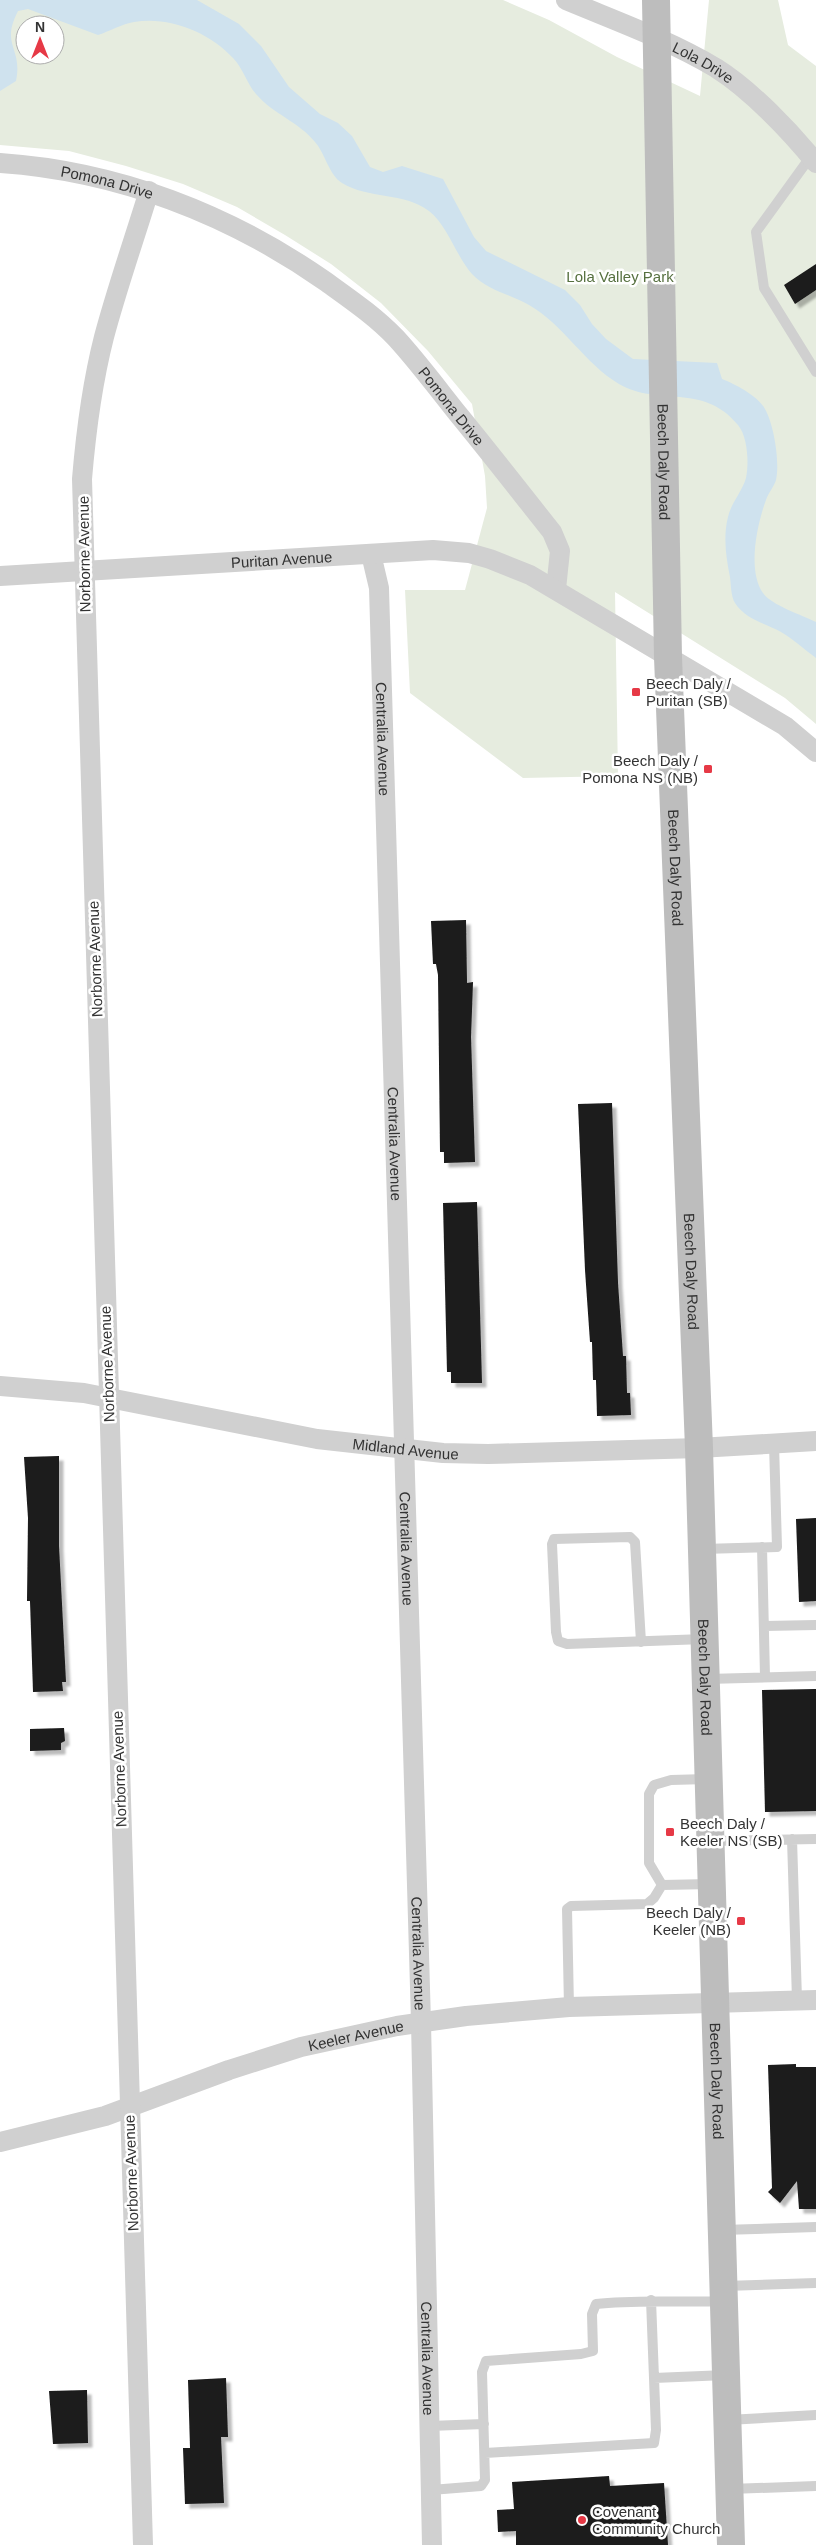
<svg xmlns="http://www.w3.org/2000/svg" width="816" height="2545" font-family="Arial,sans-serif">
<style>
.green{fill:#e6ecdf;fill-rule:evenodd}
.water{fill:#cfe2ee}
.building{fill:#1a1a1a;filter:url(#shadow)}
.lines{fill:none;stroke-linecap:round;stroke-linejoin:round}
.lane{stroke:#d0d0d0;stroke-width:10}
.street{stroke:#d0d0d0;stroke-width:20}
.secondary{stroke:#bdbdbd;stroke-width:28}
.poi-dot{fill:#e63946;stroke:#fff;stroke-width:2}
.labels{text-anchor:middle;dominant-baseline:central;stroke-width:5;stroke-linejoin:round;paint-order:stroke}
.street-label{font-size:15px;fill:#333;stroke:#fff}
.park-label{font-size:15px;fill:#56703f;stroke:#fff}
.poi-label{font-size:15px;fill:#333;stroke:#fff;text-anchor:start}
</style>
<defs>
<filter id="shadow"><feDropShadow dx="4.5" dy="4.5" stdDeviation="1" flood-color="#0004"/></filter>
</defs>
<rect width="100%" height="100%" fill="#fff"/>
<path class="green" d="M0,0H503L549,20L617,57L700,96L709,0H778L788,45L816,66V724L785,698L615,592L618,776L523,778L410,693L405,590H465L487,508L485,476L472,404L428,351L381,303L331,264L285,235L237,207L183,184L126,166L69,151L0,145ZM25,25H55V55H25Z"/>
<path class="water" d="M0,0H197L239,24L261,46L289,87L320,114L338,123L352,136L370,167L383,172L402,166L443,179L474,237L486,251L565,290L580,305L592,324L606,339L633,359L717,363L722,379C735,384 758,396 765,409C774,425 780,462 776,480C774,487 768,493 766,500C757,524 747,571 763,593C771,605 802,615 816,622V658C804,649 793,639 781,632C765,623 746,620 735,603C731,597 731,585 730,577C726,557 723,537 728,517C731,503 742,492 746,478C749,464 748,437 738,425C703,382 658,407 619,384C584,363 564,325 529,305C510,294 488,291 472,274C456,256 448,226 429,211C404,192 368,199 342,183C329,175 325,153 315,142C299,122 273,114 256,94C247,84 243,68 233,58C209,32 169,16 134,22C122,24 110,31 98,35L28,9L18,11C0,46 23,47 16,81L0,91Z"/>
<path class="building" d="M816,264V290L795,304L784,285Z
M466,920L467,983L473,982L471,1037L475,1162L444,1163V1152H440L438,975L436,964H433L431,921Z
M612,1103L618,1283L623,1356H626L627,1393H630L631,1415L597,1416L596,1380H593L592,1342H590L585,1270L578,1104Z
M477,1202L482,1383H451V1372H447L443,1203Z
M59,1456V1546L66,1682H62L63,1691L33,1692L30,1601H27L28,1518L24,1457Z
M816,1518V1601L799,1602L796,1519Z
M816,1689V1811L765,1812L762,1690Z
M64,1728L65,1741L61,1743V1750L30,1751V1729Z
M796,2064V2067H816V2209H799L797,2181L780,2203L768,2192L772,2188L768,2065Z
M226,2378L228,2437H221L224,2503L185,2504L183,2448H190L188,2380Z
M87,2390L88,2443L53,2444L49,2391Z
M609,2476L610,2486L664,2483L668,2545H516V2531L498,2532L497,2510L514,2509L512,2482Z"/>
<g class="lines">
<path class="lane" d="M811,156L756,232L764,288L816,372
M762,1547L765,1677
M703,1549L777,1547L774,1444
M765,1626L816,1625
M641,1642L635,1542L630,1537L554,1539L552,1544L556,1632L558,1641L567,1644L704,1639
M707,1679L816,1676
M707,1779L671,1780L654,1785L649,1794V1863L662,1885L711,1884
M792,1839L797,2000
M712,1841L816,1839
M569,2007L567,1909L571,1906L647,1904L654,1898L662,1885
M722,2230L816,2227
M725,2286L816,2283
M654,2378L726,2375
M728,2420L816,2415
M429,2426L484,2424
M485,2453L654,2443L656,2430L651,2300
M730,2489L816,2486
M431,2490L481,2486L485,2480L482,2372L486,2361L581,2354L593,2351L592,2314L596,2304C638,2299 681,2303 723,2301"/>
<g class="street">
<path id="s1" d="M566,0C616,21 669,40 716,68C751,90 790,131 816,163"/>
<path id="s2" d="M0,163C118,171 229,214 325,281C350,299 375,316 396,338C418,362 438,389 458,414C490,453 521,493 552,532L560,551L556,589"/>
<path id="s3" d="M371,554L379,588L421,2022L432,2545"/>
<path id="s4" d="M0,576L433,550L469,553L490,559L530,575L785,726L816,752"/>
<path id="s5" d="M0,1386L84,1393L317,1439L443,1453L488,1454L699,1448L816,1441"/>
<path id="s6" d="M0,2142L105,2116L229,2070L301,2047L397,2026L466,2016L569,2007L816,2000"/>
<path d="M143,2545L82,479C86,431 92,384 104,337C117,288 134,240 149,191"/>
</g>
<path class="secondary" id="s7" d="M656,0L668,657L699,1448L731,2545"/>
</g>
<g class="poi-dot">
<rect x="631" y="687" width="10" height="10" rx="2.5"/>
<rect x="703" y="764" width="10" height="10" rx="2.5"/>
<rect x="665" y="1827" width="10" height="10" rx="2.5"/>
<rect x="736" y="1916" width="10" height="10" rx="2.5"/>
<circle cx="582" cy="2520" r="5"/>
</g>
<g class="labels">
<g class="street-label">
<text stroke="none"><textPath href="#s1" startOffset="151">Lola Drive</textPath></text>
<text stroke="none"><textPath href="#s2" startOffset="109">Pomona Drive</textPath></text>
<text stroke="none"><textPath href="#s2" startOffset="529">Pomona Drive</textPath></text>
<text stroke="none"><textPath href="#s7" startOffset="462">Beech Daly Road</textPath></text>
<text transform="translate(84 554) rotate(-91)">Norborne Avenue</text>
<text stroke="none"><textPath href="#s4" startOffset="282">Puritan Avenue</textPath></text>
<text stroke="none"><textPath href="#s3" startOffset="186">Centralia Avenue</textPath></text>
<text stroke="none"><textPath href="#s7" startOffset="868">Beech Daly Road</textPath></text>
<text transform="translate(95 959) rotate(-92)">Norborne Avenue</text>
<text stroke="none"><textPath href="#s3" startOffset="591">Centralia Avenue</textPath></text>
<text stroke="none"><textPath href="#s7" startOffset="1272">Beech Daly Road</textPath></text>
<text transform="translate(107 1364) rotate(-92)">Norborne Avenue</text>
<text stroke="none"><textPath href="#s5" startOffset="411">Midland Avenue</textPath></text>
<text stroke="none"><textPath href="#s3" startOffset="996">Centralia Avenue</textPath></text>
<text stroke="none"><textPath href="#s7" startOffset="1678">Beech Daly Road</textPath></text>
<text transform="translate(119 1769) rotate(-92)">Norborne Avenue</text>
<text stroke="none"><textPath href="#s3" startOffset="1401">Centralia Avenue</textPath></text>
<text stroke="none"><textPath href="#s6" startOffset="372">Keeler Avenue</textPath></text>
<text stroke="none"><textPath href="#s7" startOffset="2082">Beech Daly Road</textPath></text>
<text transform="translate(131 2173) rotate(-92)">Norborne Avenue</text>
<text stroke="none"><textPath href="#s3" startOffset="1806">Centralia Avenue</textPath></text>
</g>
<g class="park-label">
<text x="620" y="276">Lola Valley Park</text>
</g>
<g class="poi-label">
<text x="646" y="683">Beech Daly /<tspan x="646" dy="17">Puritan (SB)</tspan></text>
<text x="698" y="760" text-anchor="end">Beech Daly /<tspan x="698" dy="17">Pomona NS (NB)</tspan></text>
<text x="680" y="1823">Beech Daly /<tspan x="680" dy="17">Keeler NS (SB)</tspan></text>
<text x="731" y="1912" text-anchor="end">Beech Daly /<tspan x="731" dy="17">Keeler (NB)</tspan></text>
<text x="592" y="2511">Covenant<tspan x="592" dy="17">Community Church</tspan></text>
</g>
</g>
<g transform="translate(40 40)"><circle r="24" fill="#ffffff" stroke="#adadad"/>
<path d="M0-4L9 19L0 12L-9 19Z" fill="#e63946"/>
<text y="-8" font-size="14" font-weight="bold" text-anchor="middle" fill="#333333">N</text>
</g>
</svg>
